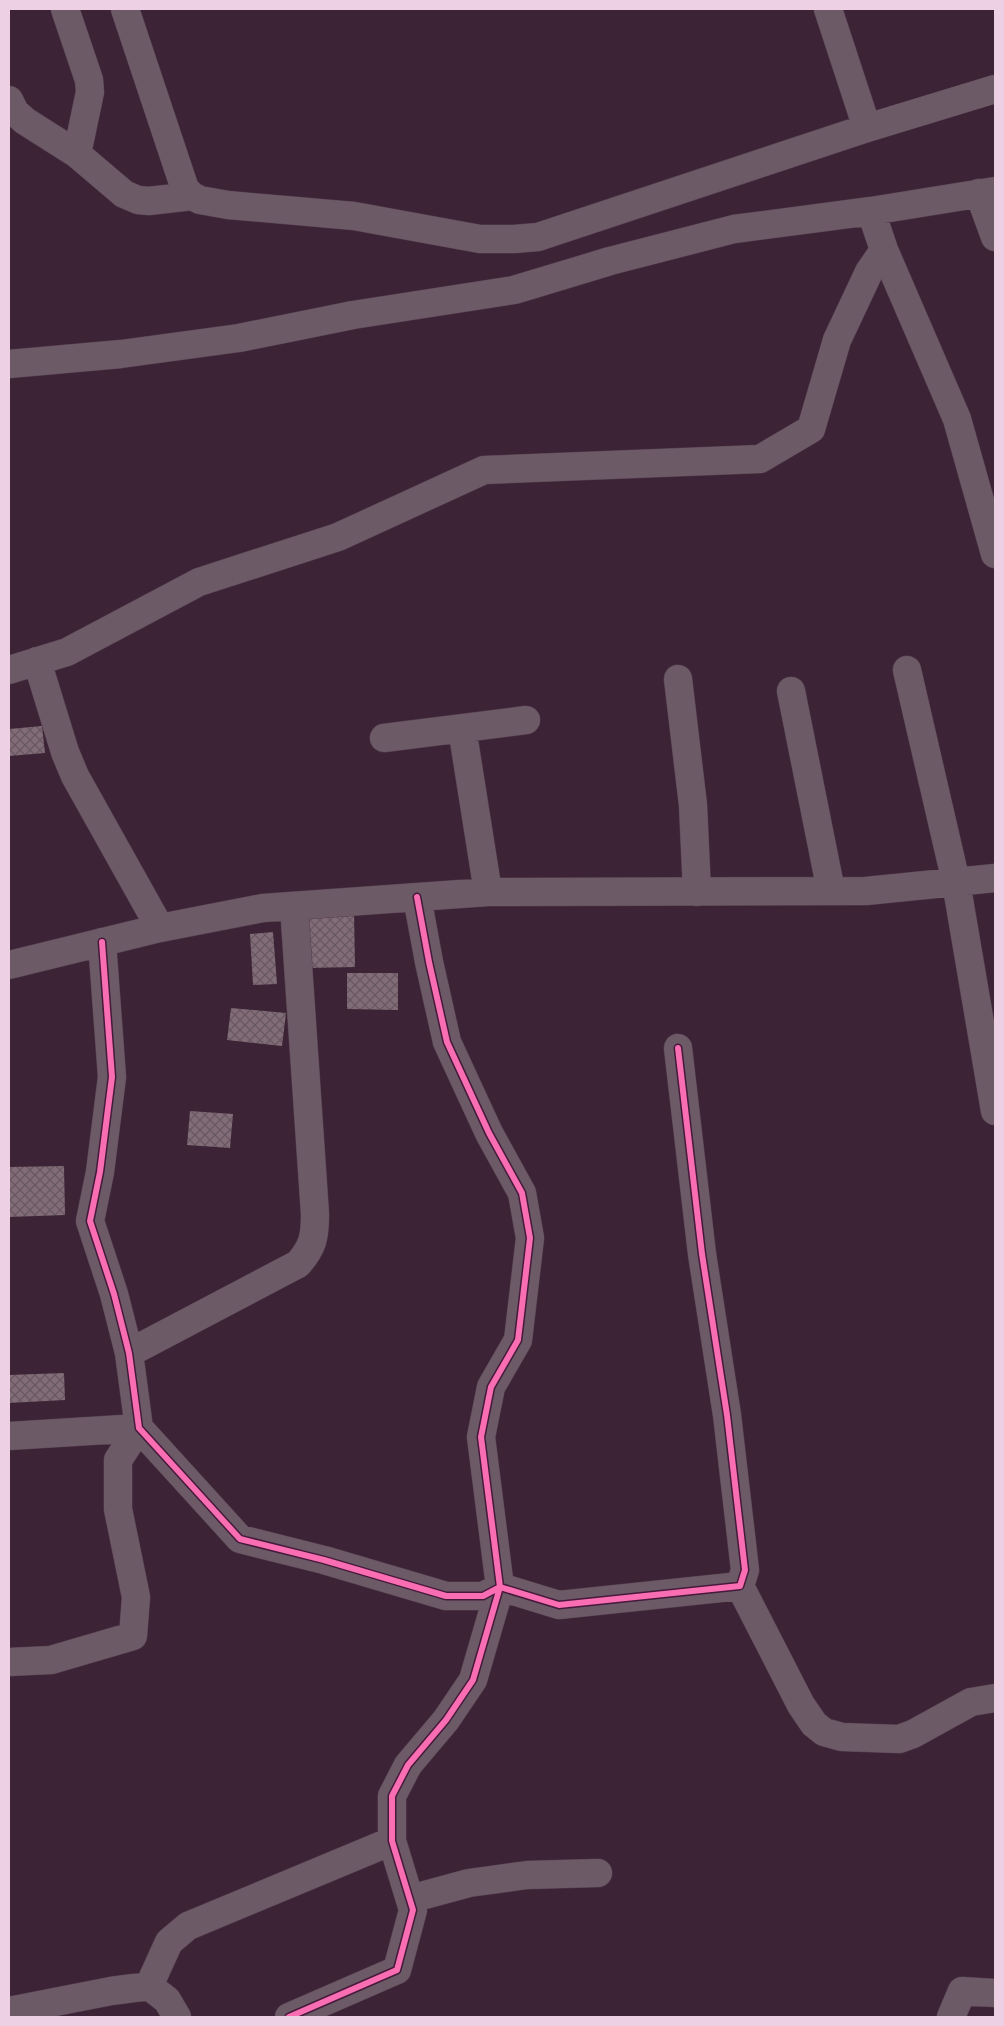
<svg xmlns="http://www.w3.org/2000/svg" width="1004" height="2026" font-family="'Public Sans',sans-serif">
<style>
.building{fill:url(#building-cross-hatch)}
.lines{fill:none;stroke-linecap:round;stroke-linejoin:round}
.minor-casing{stroke:#564050;stroke-width:29}
.minor{stroke:#6c5a67;stroke-width:28}
.cycleway-casing{stroke:#461a3b;stroke-width:9}
.cycleway{stroke:#f96db3;stroke-width:6}
</style>
<defs>
<pattern id="building-cross-hatch" width="8" height="8" patternUnits="userSpaceOnUse" patternTransform="scale(1.25)"><rect width="8" height="8" fill="#826c77"/><path d="M0 0l8 8M0 8l8-8" fill="none" stroke="#675760"/></pattern>
</defs>
<rect width="100%" height="100%" fill="#3c2436"/>
<path class="building" d="M42,726L45,753L9,756V729Z
M354,913L355,967L308,968L307,914Z
M273,932L277,984L253,985L250,934Z
M347,973H398V1010L347,1009Z
M231,1008L286,1013L282,1046L227,1040Z
M190,1111L233,1114L230,1148L187,1145Z
M64,1166L65,1215L9,1217V1167Z
M64,1373L65,1400L9,1403V1375Z"/>
<g class="lines">
<defs>
<path id="minor" d="M65,9L89,80L90,92L77,154
M125,9L185,189L192,196L200,200L228,205L354,216L480,239H514L538,237L867,128
M828,9L867,128L995,89
M9,100L15,112L25,121L77,154L124,194L138,200L149,201L192,196
M979,193L995,237
M871,211L884,250L957,419L995,554
M9,364L121,354L239,338L353,315L514,290L610,261L734,229L871,211L995,191
M37,661L65,752L75,776L160,928
M9,670L67,652L199,582L338,537L484,470L760,459L811,429L837,340L869,272L884,250
M907,670L956,882L995,1111
M678,679L693,805L697,892
M791,691L831,891
M462,728L488,892
M384,738L526,720
M102,942L112,1077L100,1172L90,1221L114,1294L129,1353L139,1428L240,1539L324,1560L446,1596H483L500,1587L481,1437L491,1387L518,1340L530,1238L522,1193L489,1133L447,1042L429,962L417,897
M9,965L160,928L263,908L488,892L866,891L995,878
M129,1353L298,1264C313,1247 315,1237 315,1214L294,906
M9,1436L139,1428
M740,1586L801,1705L814,1724L824,1732L842,1737L899,1739L913,1734L971,1702L995,1698
M9,1662L51,1660L133,1636L136,1597L118,1509V1460L139,1428
M410,1899L469,1883L527,1875L598,1873
M149,1986L169,1942L188,1926L392,1841
M9,2011L111,1991L149,1986L167,2000L177,2017
M289,2017L397,1970L413,1910L392,1841V1796L408,1765L446,1720L473,1680L500,1587L559,1605L740,1586L745,1570L727,1415L702,1254L678,1048
M951,2017L962,1991L995,1993"/>
</defs>
<use href="#minor" class="minor-casing"/>
<use href="#minor" class="minor"/>
<defs>
<path id="cycleway" d="M102,942L112,1077L100,1172L90,1221L114,1294L129,1353L139,1428L240,1539L324,1560L446,1596H483L500,1587L481,1437L491,1387L518,1340L530,1238L522,1193L489,1133L447,1042L429,962L417,897
M289,2017L397,1970L413,1910L392,1841V1796L408,1765L446,1720L473,1680L500,1587L559,1605L740,1586L745,1570L727,1415L702,1254L678,1048"/>
</defs>
<use href="#cycleway" class="cycleway-casing"/>
<use href="#cycleway" class="cycleway"/>
</g>
<rect width="1004" height="2026" fill="none" stroke="#edd0e3" stroke-width="20"/>
</svg>
